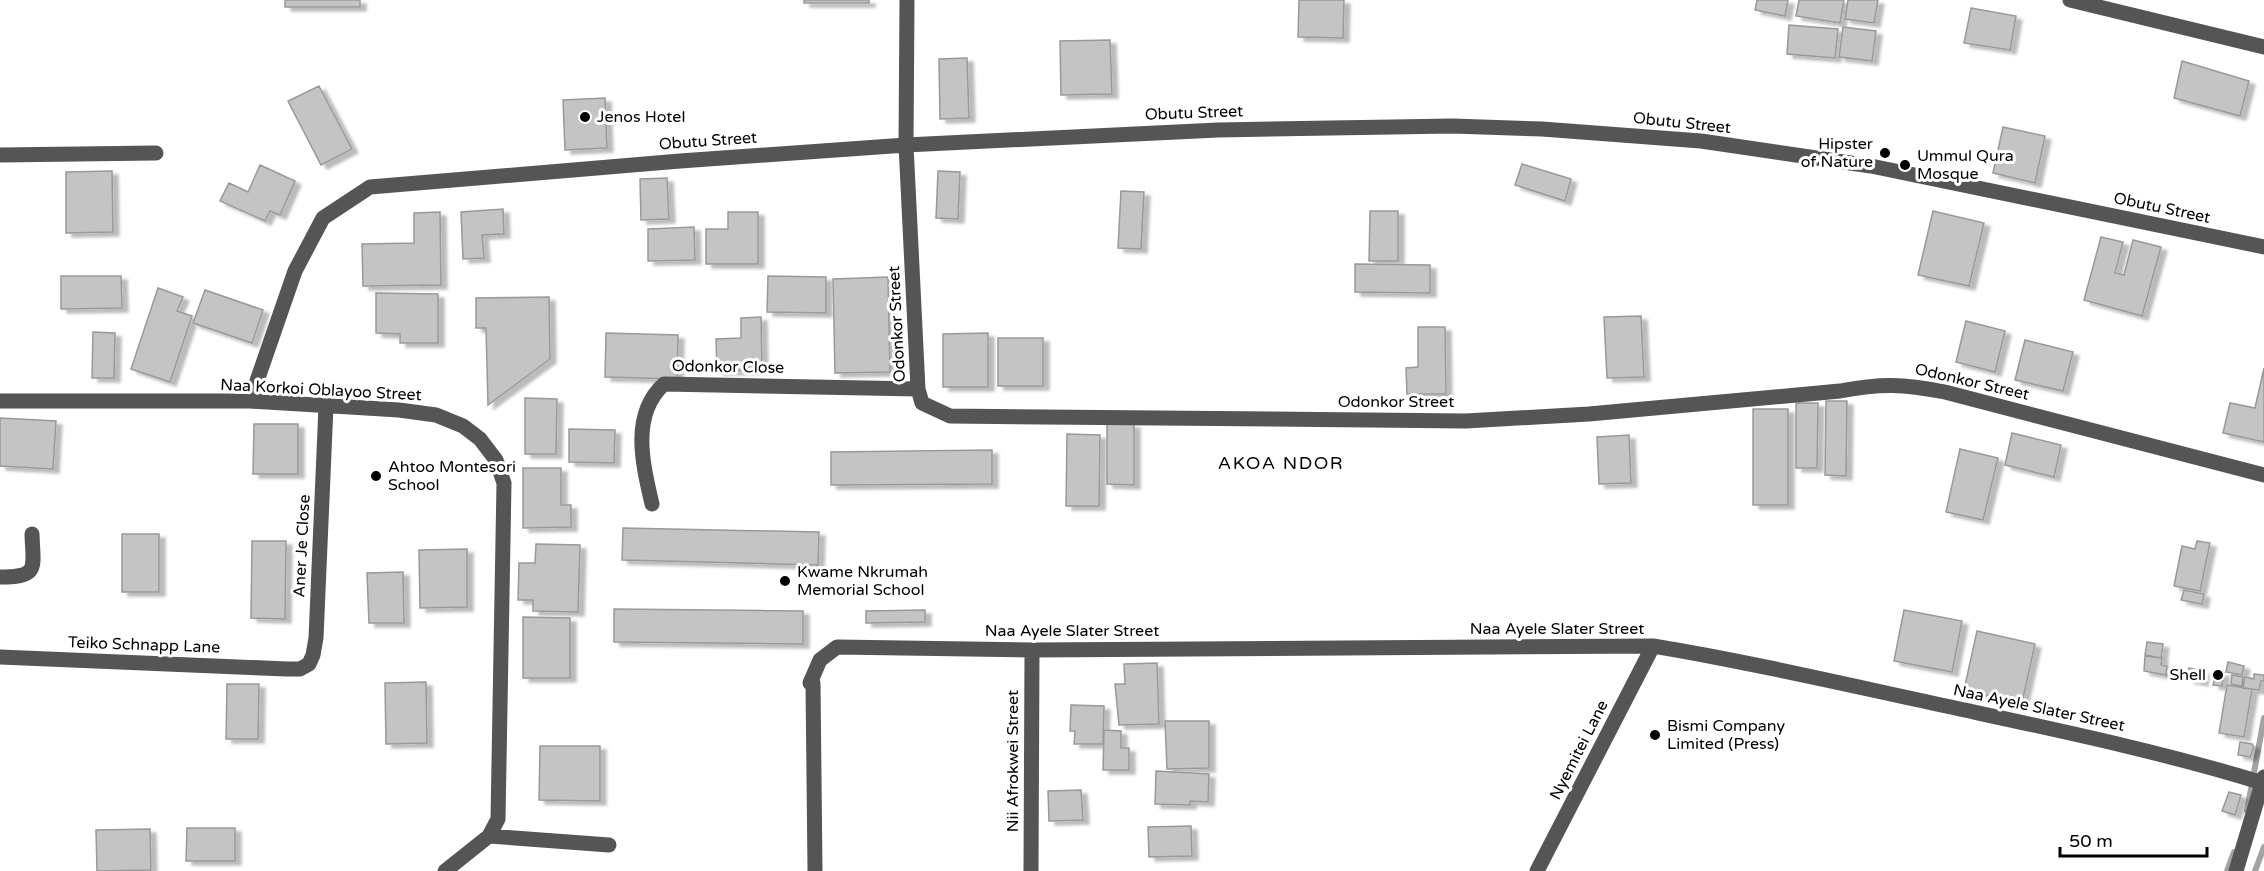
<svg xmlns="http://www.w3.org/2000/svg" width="2264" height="871" font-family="'Varela Round',sans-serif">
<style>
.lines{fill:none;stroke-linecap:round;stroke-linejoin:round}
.stream{stroke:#a3a3a3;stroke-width:6}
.building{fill:#c4c4c4;stroke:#999;stroke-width:1.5;filter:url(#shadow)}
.minor{stroke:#555;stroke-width:15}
.poi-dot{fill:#000;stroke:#fff;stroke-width:2}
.labels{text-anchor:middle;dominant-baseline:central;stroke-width:6;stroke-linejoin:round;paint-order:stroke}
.street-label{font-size:16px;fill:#000;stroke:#fff}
.poi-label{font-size:16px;fill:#000;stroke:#fff;text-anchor:start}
.neighbourhood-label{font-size:18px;letter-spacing:1.5px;fill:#000;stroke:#fff}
</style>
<defs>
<filter id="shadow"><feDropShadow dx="6" dy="4" stdDeviation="1.5" flood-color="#0004"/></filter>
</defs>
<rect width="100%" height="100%" fill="#fff"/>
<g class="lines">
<path class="stream" d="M2247,811L2264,718
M2227,871L2234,852
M2255,871L2264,847"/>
</g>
<path class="building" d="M285,0H360V7H285Z
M804,0H869V3H804Z
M1299,0H1344L1343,38L1298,37Z
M1757,0H1788L1785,16L1755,10Z
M1799,0H1844L1840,23L1796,16Z
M1848,0H1878L1874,23L1845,19Z
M1971,8L2016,16L2010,50L1964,43Z
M1789,25L1838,29L1835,58L1787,54Z
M1843,27L1876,31L1872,61L1839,57Z
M1110,40L1112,94L1061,95L1060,41Z
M967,58L969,118L940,119L939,59Z
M2182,61L2249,81L2240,116L2174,98Z
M319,86L352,149L321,165L288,101Z
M605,98L607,148L565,150L563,100Z
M2003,127L2045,136L2035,183L1993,173Z
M1522,164L1571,179L1565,201L1515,185Z
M260,165L295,181L280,215L270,211L265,221L220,201L229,183L248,192Z
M112,171L113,232L66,233V172Z
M938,171L960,172L958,219L936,218Z
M667,178L669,219L641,220L640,179Z
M1121,191L1144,192L1141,249L1118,248Z
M503,209L504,234L482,235L484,258L463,259L461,212Z
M1370,211H1398V261H1369Z
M1933,211L1984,223L1969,286L1918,275Z
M440,212L441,285L363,286L362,244L414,243V213Z
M728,212H758V264H706V229H728Z
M694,227L695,260L648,261V229Z
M2101,237L2123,242L2115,273L2124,275L2133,240L2161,247L2142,316L2084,300Z
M1355,264L1430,265V293L1355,292Z
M61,276H121L122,308L61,309Z
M768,276L826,277V313L767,312Z
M888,277L890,372L835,373L833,279Z
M158,288L183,297L177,311L192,316L170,382L131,369Z
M205,290L263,310L252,343L193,323Z
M376,293L438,294V343H400V334L376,333Z
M549,297L550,359L488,405L486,328H476V298Z
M1641,316L1644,377L1607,378L1604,317Z
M761,317L762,370L717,371L716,339L741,338V318Z
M1966,321L2005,331L1995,372L1956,362Z
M1418,327H1445L1446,394H1407L1406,368L1418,367Z
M93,332L115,333L114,378H92Z
M606,333L678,335L677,379L605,377Z
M988,333V387H943V334Z
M998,338H1043V386H998Z
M2025,340L2073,352L2063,391L2015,380Z
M2264,368V442L2223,433L2230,403L2255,408Z
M525,398L557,399L556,454H525Z
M1826,401H1847L1846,476L1825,475Z
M1796,403H1818L1817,468H1796Z
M1753,409H1788V505H1753Z
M0,418L56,421L53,469L0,466Z
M254,424H298V474H253Z
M1107,424H1134V485L1107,484Z
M569,429L615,430L614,463L569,462Z
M2012,433L2061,445L2054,477L2005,465Z
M1067,434L1100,435L1099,506H1066Z
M1629,435L1631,483L1599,484L1597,437Z
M1960,449L1998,458L1983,520L1946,512Z
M992,450V484L831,485V452Z
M523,468H561V505H571V527L523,528Z
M623,528L819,532L818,565L622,560Z
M122,534H159V592H122Z
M252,541H286L285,619L251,618Z
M2197,541L2210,543L2200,591L2174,586L2182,546L2195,549Z
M536,544L580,545L578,612L533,611V600H518L519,563H535Z
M467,549V607L420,608L419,550Z
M403,572L404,623H369L367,573Z
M2184,590L2204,594L2202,604L2181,600Z
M614,609L803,611V644L614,642Z
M925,610V622L866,623V611Z
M1904,610L1962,621L1952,672L1894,661Z
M523,617L570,618V678H523Z
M1977,631L2035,644L2022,703L1964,690Z
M2147,642L2163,644L2161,658L2145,655Z
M2145,656L2162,658L2161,665L2167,666L2166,675L2144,671Z
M2228,662L2244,666L2242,675L2226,672Z
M1157,663L1159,724L1119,725L1115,684H1125L1124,664Z
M2189,668L2203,671L2202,682L2188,679Z
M2216,672L2224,673L2222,686L2213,685Z
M2254,674L2264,675V681H2261L2259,690L2243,688L2245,677L2254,679Z
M2232,675L2243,677L2242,686L2231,684Z
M426,682L427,743L386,744L385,683Z
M227,684H259L258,739H226Z
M2227,685L2252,689L2244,737L2219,733Z
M1071,705L1104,706L1103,744H1074L1075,731H1070Z
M1165,721H1209V768L1167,769Z
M1104,730L1121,731V748H1129V770H1103Z
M2240,742L2252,744L2254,747L2250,757L2238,755Z
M540,746H600V801L539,800Z
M1156,771L1209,774L1208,802L1190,801V805L1155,804Z
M1081,790L1083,820L1049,821L1048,791Z
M2229,792L2241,795L2235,815L2222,811Z
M1191,826L1192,856L1149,857L1148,827Z
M187,828H235V861H186Z
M150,829L151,870L97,871L96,830Z"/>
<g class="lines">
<path class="minor" d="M907,0L906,145L918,389L922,403L950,416L1466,421L1589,414L1840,391C1882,383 1903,384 1945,392L2264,475
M2070,0L2264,47
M0,155L156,153
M0,401H250L399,410L436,415L463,426L480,439L496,460L504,483L498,819L489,836L445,871
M250,401L295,271L323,218L370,187L680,161L906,145L1218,130L1453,126L1542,129L1701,141L1871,166L2264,247
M652,504C643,465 630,415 664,384L918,389
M0,577C40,577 33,568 32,534
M0,657L287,669H300L309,664L313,655L316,638L326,406
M489,836L609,845
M815,871L813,683H810L820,660L837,647L1032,650L1653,646C1751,662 1848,685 1946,706C2052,729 2159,751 2263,783
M1031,871L1032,650
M1537,871L1653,646
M2236,871L2264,777"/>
</g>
<g class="poi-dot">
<circle cx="585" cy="117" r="6"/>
<circle cx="1885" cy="153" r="6"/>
<circle cx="1905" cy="165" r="6"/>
<circle cx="376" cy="476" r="6"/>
<circle cx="785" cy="581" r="6"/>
<circle cx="2218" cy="675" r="6"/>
<circle cx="1655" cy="735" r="6"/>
</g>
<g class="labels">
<g class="street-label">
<text transform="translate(1194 113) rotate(-2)">Obutu Street</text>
<text transform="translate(1682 123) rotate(6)">Obutu Street</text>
<text transform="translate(708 141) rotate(-4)">Obutu Street</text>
<text transform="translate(2162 208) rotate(12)">Obutu Street</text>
<text transform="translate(897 324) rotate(-93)">Odonkor Street</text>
<text transform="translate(728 367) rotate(1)">Odonkor Close</text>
<text transform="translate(1972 382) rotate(13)">Odonkor Street</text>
<text transform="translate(321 390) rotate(3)">Naa Korkoi Oblayoo Street</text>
<text x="1396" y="402">Odonkor Street</text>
<text transform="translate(302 546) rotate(-87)">Aner Je Close</text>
<text x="1557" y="629">Naa Ayele Slater Street</text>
<text x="1072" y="631">Naa Ayele Slater Street</text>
<text transform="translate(144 645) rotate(2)">Teiko Schnapp Lane</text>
<text transform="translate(2039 708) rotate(12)">Naa Ayele Slater Street</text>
<text transform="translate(1579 750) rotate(-63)">Nyemitei Lane</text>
<text transform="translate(1013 761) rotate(-90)">Nii Afrokwei Street</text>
</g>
<g class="poi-label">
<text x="597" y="117">Jenos Hotel</text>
<text x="1873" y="144" text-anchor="end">Hipster<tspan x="1873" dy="18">of Nature</tspan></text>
<text x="1917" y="156">Ummul Qura<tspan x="1917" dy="18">Mosque</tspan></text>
<text x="388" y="467">Ahtoo Montesori<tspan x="388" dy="18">School</tspan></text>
<text x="797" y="572">Kwame Nkrumah<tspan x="797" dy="18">Memorial School</tspan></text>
<text x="2206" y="675" text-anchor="end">Shell</text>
<text x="1667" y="726">Bismi Company<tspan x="1667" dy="18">Limited (Press)</tspan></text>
</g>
<g class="neighbourhood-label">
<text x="1281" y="463">AKOA NDOR</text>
</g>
</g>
<path d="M2060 847v9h147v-9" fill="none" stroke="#000000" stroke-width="3"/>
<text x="2069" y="847" font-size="18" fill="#000000" stroke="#ffffff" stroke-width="4.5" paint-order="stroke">50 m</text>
</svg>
